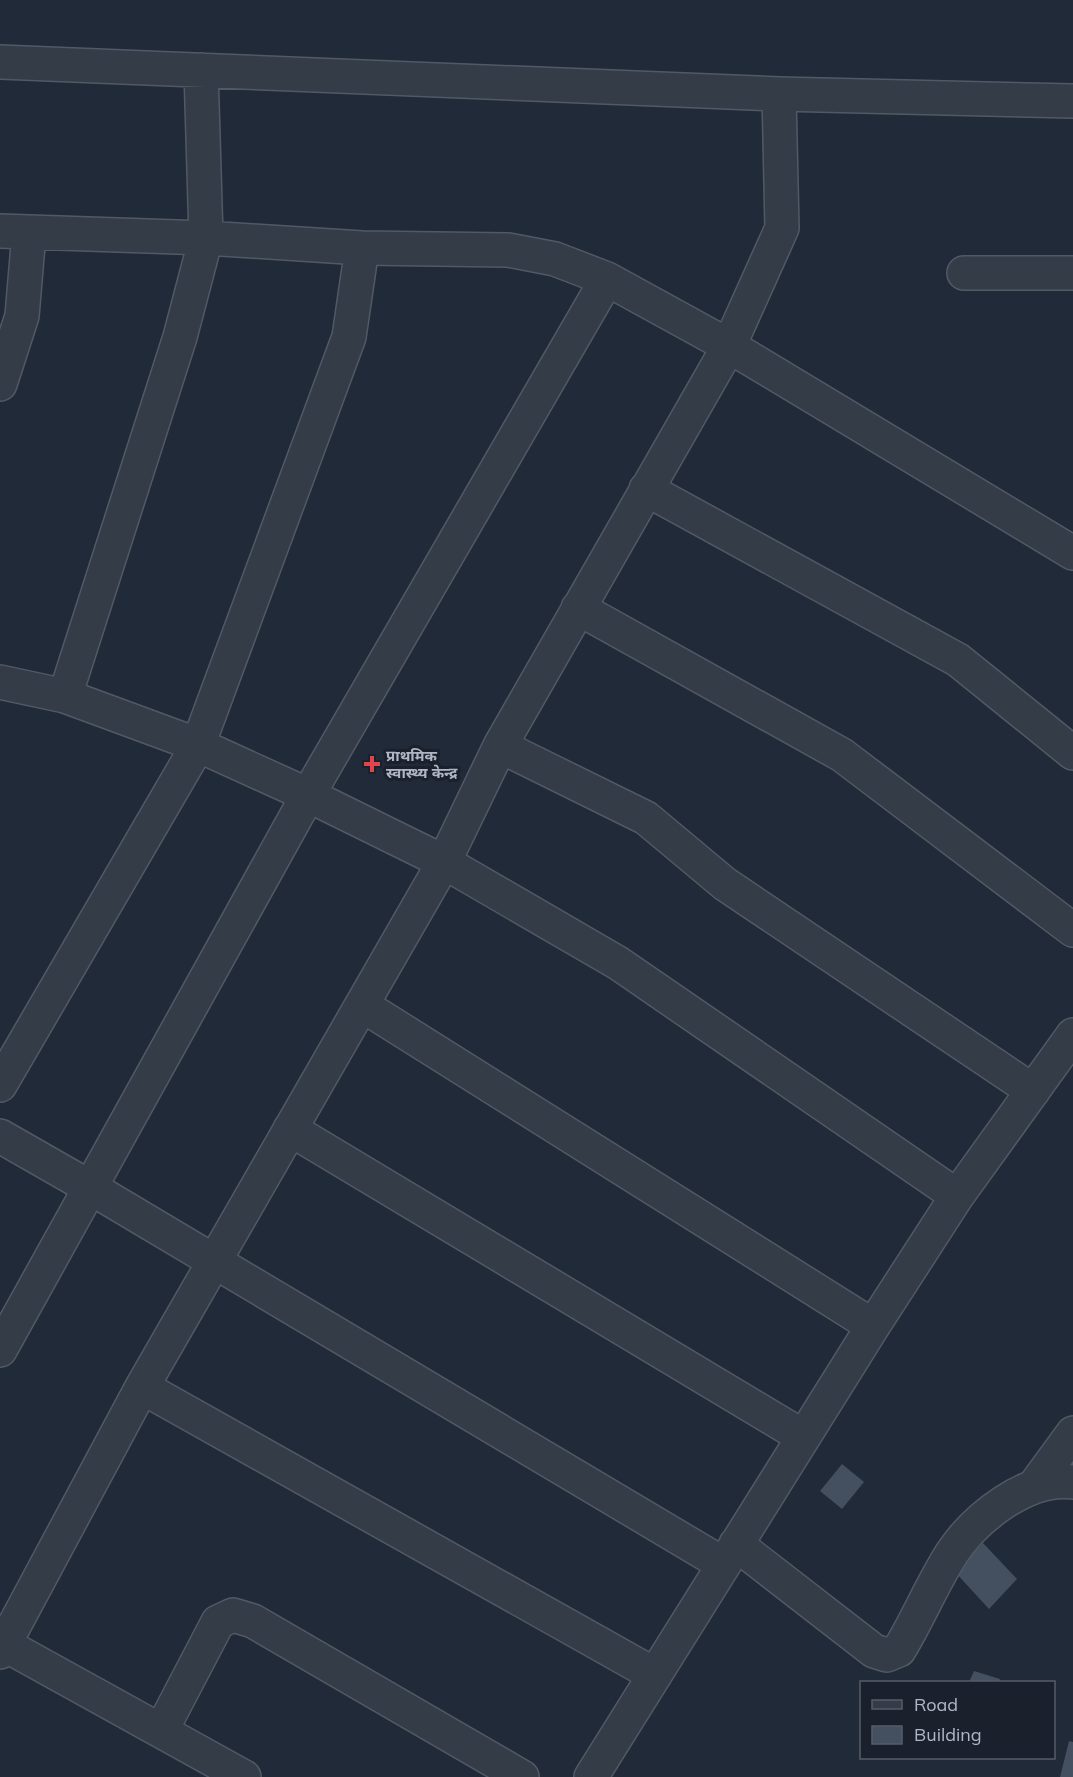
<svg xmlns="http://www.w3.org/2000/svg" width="1073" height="1777" font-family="Mulish,'Noto Sans Devanagari',sans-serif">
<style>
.building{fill:#444f60}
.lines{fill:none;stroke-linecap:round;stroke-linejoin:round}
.minor-casing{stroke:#525966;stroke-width:36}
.minor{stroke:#343c48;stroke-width:33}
.health-dot{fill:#e0444e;stroke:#1a212d;stroke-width:2}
.labels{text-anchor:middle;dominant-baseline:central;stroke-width:6;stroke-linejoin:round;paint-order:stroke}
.poi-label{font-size:15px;font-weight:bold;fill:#afb6c5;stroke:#1a212d;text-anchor:start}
</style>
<rect width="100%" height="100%" fill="#212a38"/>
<path class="building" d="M842,1464L864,1482L842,1509L820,1491Z
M983,1543L1017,1579L989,1609L955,1572Z
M974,1671L1000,1679L999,1682H969Z
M1069,1741L1073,1742V1777H1060Z"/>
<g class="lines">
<defs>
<path id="minor" d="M0,62L779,94L1073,101
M0,231L206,238L362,248L508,250L555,259L607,279L729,346L1073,553
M964,273H1073
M0,384L22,316L29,233
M646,489L958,660L1073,753
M578,608L842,755L1073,930
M0,682L65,696L198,745L308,795L444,862L618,963L957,1196
M65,696L180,337L206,238L201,70
M500,746L646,818L725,884L1033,1091
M362,1005L873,1326
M0,1085L198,745L349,337L362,248
M290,1129L802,1436
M0,1136L91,1188L723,1564
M0,1350L308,795L607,279
M142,1387L655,1675
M1035,1485L1073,1433
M736,1544L874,1651L887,1655L899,1650C918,1619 932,1584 952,1553C976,1517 1028,1476 1073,1482
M0,1642L244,1777
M0,1652L142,1387L444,862L500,746L729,346L782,228L779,94
M161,1731L218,1622L233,1615L253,1621L522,1777
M591,1777L873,1326L957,1196L1073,1035"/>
</defs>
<use href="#minor" class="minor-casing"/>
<use href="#minor" class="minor"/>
</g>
<path class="health-dot" d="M369 755h6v6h6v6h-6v6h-6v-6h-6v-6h6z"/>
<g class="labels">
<g class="poi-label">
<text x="386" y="755">प्राथमिक<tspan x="386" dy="17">स्वास्थ्य केन्द्र</tspan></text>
</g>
</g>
<rect x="860" y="1681" width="195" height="78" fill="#1a212d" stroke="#565d6a" stroke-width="1.5"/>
<rect x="872" y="1700" width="30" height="9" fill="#343c48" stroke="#565d6a" stroke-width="1.5"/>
<text x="914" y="1711" font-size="18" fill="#afb6c5">Road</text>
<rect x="872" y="1726" width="30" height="18" fill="#444f60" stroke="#565d6a" stroke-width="1.5"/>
<text x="914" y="1741" font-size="18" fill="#afb6c5">Building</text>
</svg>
